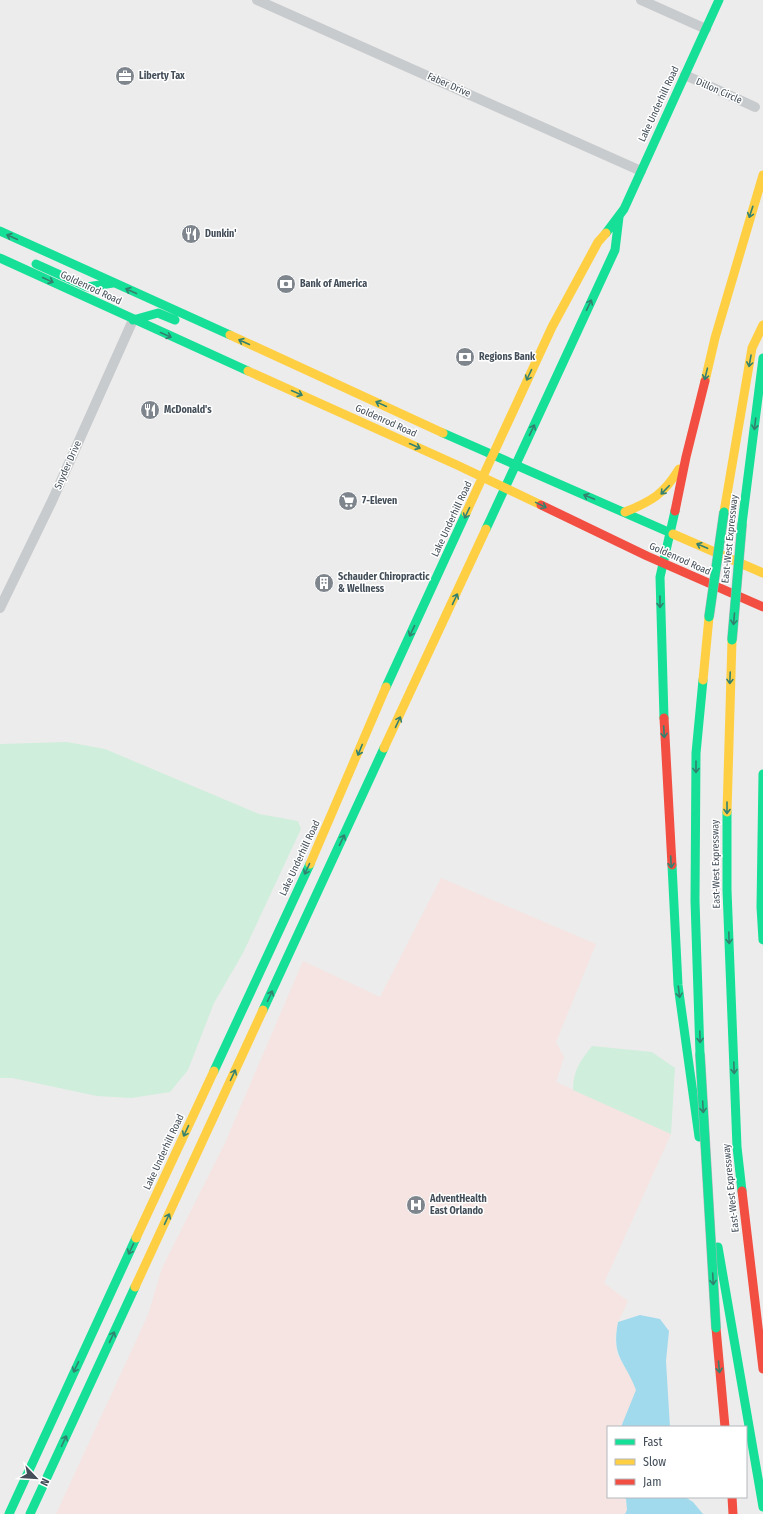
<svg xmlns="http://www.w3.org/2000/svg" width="763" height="1514" font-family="'Fira Sans Condensed',sans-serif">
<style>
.medical{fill:#f5e4e1}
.green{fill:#cfeedc}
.water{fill:#a2daed}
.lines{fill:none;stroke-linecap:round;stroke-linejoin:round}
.street{stroke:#c8cbcd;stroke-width:10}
.fast{stroke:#16e098;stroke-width:9}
.slow{stroke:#ffcf43;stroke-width:9}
.jam{stroke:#f24e42;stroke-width:9}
.fast-bridge-casing{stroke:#b0b6bc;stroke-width:10;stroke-linecap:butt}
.fast-bridge{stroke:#16e098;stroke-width:9}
.oneway{stroke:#33816f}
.labels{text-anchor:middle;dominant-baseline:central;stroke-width:3;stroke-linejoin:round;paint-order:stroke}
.poi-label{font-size:10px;font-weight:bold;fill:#434e59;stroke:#fff;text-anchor:start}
.street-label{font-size:10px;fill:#434e59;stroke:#fff}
</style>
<rect width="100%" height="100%" fill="#edecec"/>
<path class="medical" d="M441,878L596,944L556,1042L564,1057L556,1082L671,1134L604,1283L628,1301L618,1322L615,1338L617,1354L632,1379L636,1390L621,1427H608L607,1467L608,1497L626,1499L627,1510L625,1514H56L148,1315L162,1268L225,1143L303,961L380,997Z"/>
<path class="green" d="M67,742L105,749L259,814L298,821L301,829L243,953L214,1003L188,1070L170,1092L131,1098L97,1096L12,1078H0V744Z
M592,1046L652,1052L675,1068L671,1134L573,1090C573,1071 580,1061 592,1046Z"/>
<path class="water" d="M640,1315L660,1319L669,1331L666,1361L670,1427H621L636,1390C625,1360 611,1358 618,1322Z
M623,1497H685L693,1502L703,1514H625L627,1510L626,1499Z"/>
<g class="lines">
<path class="street" d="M257,0L641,171
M641,0L706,29
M685,75L755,107
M0,608L52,501L133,320"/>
<path class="fast" d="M0,231L230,335
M606,233L624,209L719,0
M0,258L248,371
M36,264L87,287L113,283
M133,320L158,313L175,320
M443,433L673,534
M742,524L763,358
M486,529L615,250L619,217
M386,687L466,513
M664,718L660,577L675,511
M763,774L761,907L763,940
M727,812V890L737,1147L742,1191
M672,865L678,985L699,1137
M263,1010L384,748
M700,1054L695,901L696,753L703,680
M214,1071L310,864
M718,1247L763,1507
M9,1514L136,1238
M30,1514L135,1287"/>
<path class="slow" d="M230,335L443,433
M248,371L457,465L541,505
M705,381L715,338L763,175
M625,512C652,501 664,494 679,469
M724,512L752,348L763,325
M466,513L552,327L598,242L606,233
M673,534L763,573
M703,680L709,617
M384,748L486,529
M727,812L732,640
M310,864L386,687
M136,1238L214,1071
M135,1287L263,1010"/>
<path class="jam" d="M541,505L647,556L763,607
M675,511L686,457L705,381
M664,718L672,865
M742,1191L763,1369
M716,1328L725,1427
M732,1497L733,1514"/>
<defs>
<path id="fast-bridge" d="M709,617L724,512
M732,640L742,524
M700,1054L716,1328"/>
</defs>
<use href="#fast-bridge" class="fast-bridge-casing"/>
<use href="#fast-bridge" class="fast-bridge"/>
</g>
<defs><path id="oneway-shaft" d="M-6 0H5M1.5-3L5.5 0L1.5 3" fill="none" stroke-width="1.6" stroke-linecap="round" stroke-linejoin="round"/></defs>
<g class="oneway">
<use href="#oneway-shaft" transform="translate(751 212) rotate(108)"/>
<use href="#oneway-shaft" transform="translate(12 237) rotate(-156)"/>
<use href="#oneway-shaft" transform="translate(48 280) rotate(25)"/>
<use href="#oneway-shaft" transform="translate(131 291) rotate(-156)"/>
<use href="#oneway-shaft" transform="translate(589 305) rotate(-65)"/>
<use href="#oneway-shaft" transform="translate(166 335) rotate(24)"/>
<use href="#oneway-shaft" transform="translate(244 342) rotate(-156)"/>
<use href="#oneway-shaft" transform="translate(750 361) rotate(100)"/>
<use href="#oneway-shaft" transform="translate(706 374) rotate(104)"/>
<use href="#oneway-shaft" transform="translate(529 375) rotate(115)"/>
<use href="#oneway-shaft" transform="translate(297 393) rotate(24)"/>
<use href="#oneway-shaft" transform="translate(381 404) rotate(-155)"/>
<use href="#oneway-shaft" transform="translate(755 424) rotate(97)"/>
<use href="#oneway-shaft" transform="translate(532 430) rotate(-65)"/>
<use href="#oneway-shaft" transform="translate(415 446) rotate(24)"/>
<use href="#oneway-shaft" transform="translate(665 490) rotate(134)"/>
<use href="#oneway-shaft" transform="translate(589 497) rotate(-157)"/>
<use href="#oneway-shaft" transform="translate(541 505) rotate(26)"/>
<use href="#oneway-shaft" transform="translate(467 513) rotate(115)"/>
<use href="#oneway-shaft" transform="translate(702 546) rotate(-157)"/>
<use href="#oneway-shaft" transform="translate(455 599) rotate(-65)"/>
<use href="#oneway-shaft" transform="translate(660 602) rotate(90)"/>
<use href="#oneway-shaft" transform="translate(734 619) rotate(95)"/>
<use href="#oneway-shaft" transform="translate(412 631) rotate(115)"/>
<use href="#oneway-shaft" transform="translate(730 678) rotate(92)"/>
<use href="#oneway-shaft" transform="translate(398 722) rotate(-65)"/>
<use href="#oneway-shaft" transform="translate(664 732) rotate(87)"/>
<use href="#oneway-shaft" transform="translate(360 750) rotate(112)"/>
<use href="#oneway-shaft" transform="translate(696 767) rotate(90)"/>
<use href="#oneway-shaft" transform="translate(727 808) rotate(90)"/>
<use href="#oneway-shaft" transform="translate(342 840) rotate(-65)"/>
<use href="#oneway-shaft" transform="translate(671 862) rotate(87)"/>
<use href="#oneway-shaft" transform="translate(307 869) rotate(115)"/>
<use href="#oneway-shaft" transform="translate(729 938) rotate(88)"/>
<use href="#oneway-shaft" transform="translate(679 992) rotate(83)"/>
<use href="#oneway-shaft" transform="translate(270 996) rotate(-65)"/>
<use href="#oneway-shaft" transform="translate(700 1037) rotate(88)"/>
<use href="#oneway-shaft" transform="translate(734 1068) rotate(88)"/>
<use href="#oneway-shaft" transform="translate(233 1075) rotate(-65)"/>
<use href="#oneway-shaft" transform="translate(703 1107) rotate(87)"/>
<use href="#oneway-shaft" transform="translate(186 1131) rotate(115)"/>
<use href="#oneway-shaft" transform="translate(167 1219) rotate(-65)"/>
<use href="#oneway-shaft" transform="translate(131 1249) rotate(115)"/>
<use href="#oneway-shaft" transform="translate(713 1279) rotate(87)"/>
<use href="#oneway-shaft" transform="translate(112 1337) rotate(-65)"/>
<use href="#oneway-shaft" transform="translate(76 1367) rotate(115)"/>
<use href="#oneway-shaft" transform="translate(719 1367) rotate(85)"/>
<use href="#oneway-shaft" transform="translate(64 1441) rotate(-65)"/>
</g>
<defs>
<symbol id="office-disc" viewBox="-11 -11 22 22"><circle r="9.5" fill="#7e858c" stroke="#fff"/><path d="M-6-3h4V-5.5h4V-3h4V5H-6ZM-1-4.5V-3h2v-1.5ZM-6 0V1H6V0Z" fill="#fff"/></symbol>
<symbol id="restaurant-disc" viewBox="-11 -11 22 22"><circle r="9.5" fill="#7e858c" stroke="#fff"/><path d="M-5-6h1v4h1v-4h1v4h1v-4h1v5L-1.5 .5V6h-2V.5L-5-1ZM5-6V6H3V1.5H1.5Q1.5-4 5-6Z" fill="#fff"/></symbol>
<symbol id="bank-disc" viewBox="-11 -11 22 22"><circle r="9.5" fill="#7e858c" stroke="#fff"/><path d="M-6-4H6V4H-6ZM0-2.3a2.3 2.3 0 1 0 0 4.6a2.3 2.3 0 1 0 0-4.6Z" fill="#fff"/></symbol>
<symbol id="supermarket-disc" viewBox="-11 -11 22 22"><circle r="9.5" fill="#7e858c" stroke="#fff"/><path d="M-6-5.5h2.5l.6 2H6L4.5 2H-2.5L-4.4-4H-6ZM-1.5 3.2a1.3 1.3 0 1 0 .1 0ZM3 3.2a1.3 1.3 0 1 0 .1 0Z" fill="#fff"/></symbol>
<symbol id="building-disc" viewBox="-11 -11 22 22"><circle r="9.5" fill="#7e858c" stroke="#fff"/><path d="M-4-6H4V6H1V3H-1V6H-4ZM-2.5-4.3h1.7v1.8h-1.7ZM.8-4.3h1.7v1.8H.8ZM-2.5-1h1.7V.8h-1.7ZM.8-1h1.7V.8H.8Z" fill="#fff"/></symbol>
<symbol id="hospital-disc" viewBox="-11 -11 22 22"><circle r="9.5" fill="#7e858c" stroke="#fff"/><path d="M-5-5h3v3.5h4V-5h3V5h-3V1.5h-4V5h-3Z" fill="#fff"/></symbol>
</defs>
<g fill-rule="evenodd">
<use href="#office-disc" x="114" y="65" width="22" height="22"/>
<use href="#restaurant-disc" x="180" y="223" width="22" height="22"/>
<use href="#bank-disc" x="275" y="273" width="22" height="22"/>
<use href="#bank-disc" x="454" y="346" width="22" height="22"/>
<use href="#restaurant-disc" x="139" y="399" width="22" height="22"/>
<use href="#supermarket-disc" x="337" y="490" width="22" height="22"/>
<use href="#building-disc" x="313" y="572" width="22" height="22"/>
<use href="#hospital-disc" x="405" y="1194" width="22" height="22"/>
</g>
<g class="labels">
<g class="poi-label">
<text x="139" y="76">Liberty Tax</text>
<text x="205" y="234">Dunkin'</text>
<text x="300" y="284">Bank of America</text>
<text x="479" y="357">Regions Bank</text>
<text x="164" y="410">McDonald's</text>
<text x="362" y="501">7-Eleven</text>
<text x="338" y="577">Schauder Chiropractic<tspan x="338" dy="12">&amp; Wellness</tspan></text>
<text x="430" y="1199">AdventHealth<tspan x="430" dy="12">East Orlando</tspan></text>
</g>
<g class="street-label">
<text transform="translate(449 85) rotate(24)">Faber Drive</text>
<text transform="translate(719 91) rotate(24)">Dillon Circle</text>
<text transform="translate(659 104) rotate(-65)">Lake Underhill Road</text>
<text transform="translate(91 288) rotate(25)">Goldenrod Road</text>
<text transform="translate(386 421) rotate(24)">Goldenrod Road</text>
<text transform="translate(68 465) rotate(-66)">Snyder Drive</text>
<text transform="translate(452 519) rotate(-65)">Lake Underhill Road</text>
<text transform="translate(730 539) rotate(-84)">East-West Expressway</text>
<text transform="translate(680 559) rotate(24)">Goldenrod Road</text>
<text transform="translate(300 858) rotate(-65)">Lake Underhill Road</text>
<text transform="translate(716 864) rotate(-91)">East-West Expressway</text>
<text transform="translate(164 1152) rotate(-65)">Lake Underhill Road</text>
<text transform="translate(731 1188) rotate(-96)">East-West Expressway</text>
</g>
</g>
<rect x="607" y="1426" width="140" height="72" fill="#ffffff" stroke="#b4b8bd"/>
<rect x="615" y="1439" width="20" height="6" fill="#16e098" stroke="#b4b8bd"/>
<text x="643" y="1446" font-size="12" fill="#434e59">Fast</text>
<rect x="615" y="1459" width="20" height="6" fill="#ffcf43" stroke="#b4b8bd"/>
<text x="643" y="1466" font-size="12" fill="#434e59">Slow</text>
<rect x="615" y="1479" width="20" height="6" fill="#f24e42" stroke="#b4b8bd"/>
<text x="643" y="1486" font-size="12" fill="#434e59">Jam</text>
<g transform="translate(36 1478) rotate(115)" stroke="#ffffff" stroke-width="3" paint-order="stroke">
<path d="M0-3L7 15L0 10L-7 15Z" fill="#434e59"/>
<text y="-6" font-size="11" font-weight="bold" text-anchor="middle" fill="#434e59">N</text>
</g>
</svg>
